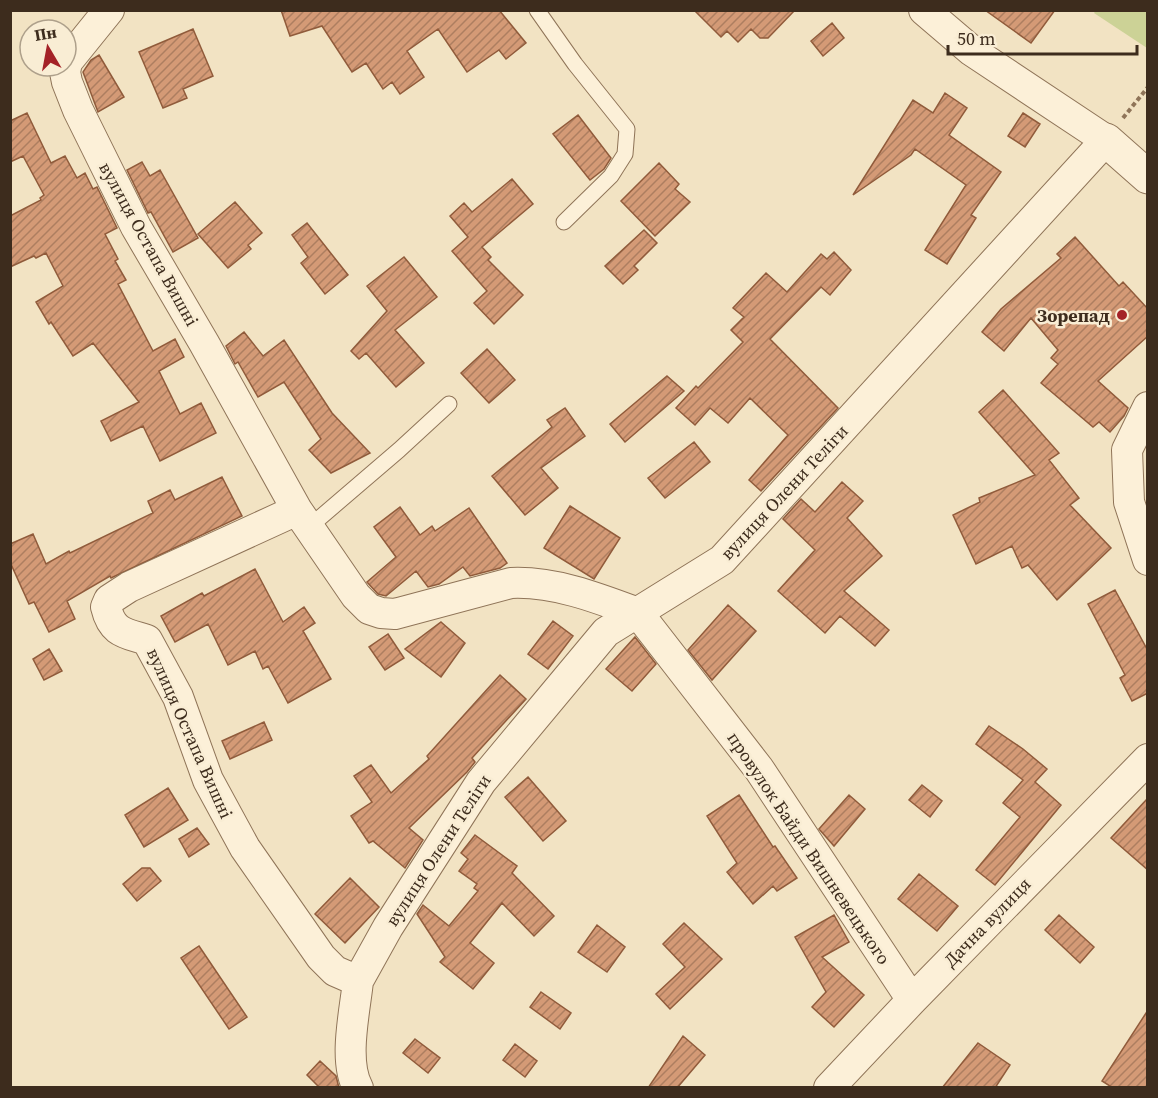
<svg xmlns="http://www.w3.org/2000/svg" width="1158" height="1098" font-family="'Source Serif 4',serif">
<style>
.green{fill:#ccd296}
.building{fill:url(#building-hatch);stroke:#905b3b;stroke-width:1.5}
.lines{fill:none;stroke-linecap:round;stroke-linejoin:round}
.service-casing{stroke:#8f7458;stroke-width:17}
.minor-casing{stroke:#8f7458;stroke-width:32}
.tertiary-casing{stroke:#8f7458;stroke-width:35}
.path{stroke:#8f7458;stroke-width:4;stroke-dasharray:4.5 3;stroke-linecap:butt}
.service{stroke:#fcf0d8;stroke-width:15}
.minor{stroke:#fcf0d8;stroke-width:30}
.tertiary{stroke:#fcf0d8;stroke-width:33}
.poi-dot{fill:#a42227;stroke:#f9edd4;stroke-width:2}
.labels{text-anchor:middle;dominant-baseline:central;stroke-width:5;stroke-linejoin:round;paint-order:stroke}
.street-label{font-size:18px;fill:#3d2c1d;stroke:#f9edd4}
.poi-label{font-size:18px;font-weight:bold;fill:#3d2c1d;stroke:#f9edd4;text-anchor:end}
</style>
<defs>
<pattern id="building-hatch" width="6" height="6" patternUnits="userSpaceOnUse" patternTransform="scale(1.5)"><rect width="6" height="6" fill="#d49a76"/><path d="M-1 1l2-2M0 6l6-6M5 7l2-2" fill="none" stroke="#ad7e60"/></pattern>
</defs>
<rect width="100%" height="100%" fill="#f2e3c3"/>
<path class="green" d="M1096,10L1147,11V48L1094,13Z"/>
<path class="building" d="M281,10H499L526,43L506,59L499,50L467,72L438,29L407,51L424,77L400,94L392,82L383,89L366,63L352,72L322,26L290,36Z
M694,10H795L768,38H760L751,29L738,42L727,31L721,37Z
M985,10H1055L1031,43Z
M832,23L844,38L823,56L811,41Z
M193,29L213,76L183,89L187,98L163,108L139,52Z
M99,55L124,97L98,112L83,72L91,60Z
M945,93L967,108L949,135L1001,172L971,215L976,218L947,264L925,250L966,185L915,149L911,155L853,195L913,100L933,113Z
M27,113L51,163L65,156L77,178L85,173L93,189L97,187L117,228L105,234L118,259L115,261L126,280L118,284L153,351L175,339L184,357L159,371L180,414L201,403L216,433L160,461L143,426L111,441L101,421L139,402L93,343L73,356L51,322L49,324L36,302L63,286L46,253L36,258L34,256L10,267V216L41,200L40,198L44,195L23,156L10,162V121Z
M1023,113L1040,124L1025,147L1008,136Z
M578,115L611,158L604,169L590,180L553,134Z
M142,162L150,176L160,170L198,238L173,252L151,212L148,213L127,170Z
M659,163L679,184L675,189L690,202L655,236L621,201Z
M512,179L533,204L482,247L491,257L488,260L523,295L494,324L474,303L487,291L452,251L468,237L450,216L464,203L472,212Z
M235,202L262,233L248,245L251,249L228,268L198,234Z
M307,223L348,275L325,294L301,263L308,257L292,235Z
M644,230L657,243L634,266L638,270L623,284L605,266Z
M1075,237L1119,286L1123,282L1148,309V336L1098,381L1128,408L1124,416L1110,432L1099,422L1093,427L1041,383L1058,364L1051,358L1058,350L1031,318L1004,351L982,332L1001,309L1061,258L1057,254Z
M834,252L851,270L830,295L821,287L770,339L838,408L761,491L749,480L788,435L750,398L728,423L710,408L695,425L676,408L696,386L698,388L743,342L731,330L744,317L733,308L766,273L787,292L821,254L827,259Z
M404,257L437,297L395,330L424,363L396,387L366,353L359,359L351,351L387,311L367,286Z
M244,332L263,356L284,340L332,413L370,453L331,473L309,450L321,439L284,382L258,397L238,362L235,364L226,346Z
M487,349L515,380L489,403L461,373Z
M667,376L684,391L625,442L610,424Z
M1003,390L1059,453L1049,460L1079,498L1070,505L1111,548L1057,600L1028,565L1022,568L1012,546L976,564L953,515L980,502L979,498L1035,475L979,412Z
M565,408L585,436L541,468L558,488L525,515L492,476L552,427L547,420Z
M694,442L710,462L665,498L648,478Z
M222,477L242,516L111,578L110,576L67,601L75,619L49,632L34,602L29,604L10,562V544L33,534L46,564L69,551L70,553L153,513L148,501L170,490L175,500Z
M842,482L863,501L847,518L882,556L844,591L889,630L875,646L840,616L825,633L778,591L815,550L783,519L801,499L815,512Z
M570,506L620,538L594,579L544,548Z
M400,507L420,535L432,526L435,531L469,508L507,563L500,568L470,576L463,567L439,584L428,587L416,571L386,596L378,594L367,582L396,557L374,527Z
M255,569L283,622L304,607L315,623L303,631L331,679L288,703L268,666L263,669L255,651L228,665L208,624L175,642L161,616L202,593L204,596Z
M1115,590L1148,651V693L1132,701L1120,678L1125,675L1088,604Z
M728,605L756,631L712,680L688,650Z
M553,621L573,636L548,669L528,654Z
M441,622L465,643L441,677L405,649Z
M388,634L404,658L385,670L369,647Z
M635,637L656,664L632,691L606,669Z
M49,649L62,671L44,680L33,659Z
M500,675L526,699L472,758L475,762L467,772L409,828L423,840L405,868L373,841L369,843L351,816L372,802L354,776L371,765L391,793L429,759L427,756Z
M264,722L272,740L230,759L222,741Z
M989,726L1023,749L1047,769L1035,782L1061,805L995,885L976,870L1020,817L1003,803L1023,780L976,744Z
M528,777L566,821L543,841L505,797Z
M922,785L942,801L930,817L909,800Z
M168,788L188,820L144,847L125,815Z
M739,795L773,847L775,846L797,878L777,891L773,886L753,904L727,872L737,863L707,816Z
M849,795L865,809L834,846L819,829Z
M1148,798V870L1111,838Z
M197,828L209,844L189,857L179,839Z
M475,835L517,866L512,873L554,916L534,936L502,903L470,943L494,963L473,989L440,962L445,957L417,914L423,905L449,926L478,891L474,888L477,884L459,871L468,859L461,853Z
M142,868H150L161,881L137,901L123,884Z
M919,874L958,906L937,931L898,899Z
M350,878L379,907L345,943L315,914Z
M834,915L849,942L822,957L864,995L834,1027L812,1007L826,992L795,937Z
M1059,915L1094,947L1080,963L1045,930Z
M684,923L722,959L670,1009L656,994L685,967L663,944Z
M597,925L625,947L607,972L578,952Z
M199,946L247,1017L229,1029L181,958Z
M541,992L571,1013L560,1029L530,1007Z
M1148,1010V1088H1113L1102,1081Z
M683,1036L705,1055L677,1088H648Z
M415,1039L440,1058L428,1073L403,1053Z
M978,1043L1010,1065L995,1088H942Z
M515,1044L537,1061L525,1077L503,1060Z
M320,1061L336,1076L339,1088H320L307,1075Z"/>
<g class="lines">
<defs>
<path id="service" d="M537,10L575,64L627,129L625,154L611,176L564,222
M308,528L399,450L449,404"/>
<path id="minor" d="M109,10L67,62L65,72L67,82L78,110L136,227L204,343L297,510L356,596L369,609L381,613L395,614L511,583C554,581 598,598 638,613L759,769L912,1000
M1148,407L1127,450L1129,502L1148,560
M297,510L129,587L109,600L106,607C112,633 125,633 147,640L178,697L208,780L245,848L321,957L335,971L358,981C355,1011 343,1061 358,1088
M358,981L388,927L481,782L606,632L722,560L1106,140L972,51L924,10
M829,1088L912,1000L1148,759"/>
<path id="tertiary" d="M1106,140L1148,177"/>
</defs>
<use href="#service" class="service-casing"/>
<use href="#minor" class="minor-casing"/>
<use href="#tertiary" class="tertiary-casing"/>
<path class="path" d="M1123,118L1148,87"/>
<use href="#service" class="service"/>
<use href="#minor" class="minor"/>
<use href="#tertiary" class="tertiary"/>
</g>
<circle class="poi-dot" cx="1122" cy="315" r="6"/>
<g class="labels">
<g class="street-label">
<text transform="translate(149 244) rotate(61)">вулиця Остапа Вишні</text>
<text transform="translate(784 492) rotate(-47)">вулиця Олени Теліги</text>
<text transform="translate(190 733) rotate(66)">вулиця Остапа Вишні</text>
<text transform="translate(809 848) rotate(56)">провулок Байди Вишневецького</text>
<text transform="translate(438 850) rotate(-57)">вулиця Олени Теліги</text>
<text transform="translate(987 922) rotate(-46)">Дачна вулиця</text>
</g>
<g class="poi-label">
<text x="1110" y="315">Зорепад</text>
</g>
</g>
<rect width="1158" height="1098" fill="none" stroke="#3d2c1d" stroke-width="24"/>
<g transform="translate(48 48) rotate(350)"><circle r="28" fill="#f9edd4" stroke="#aea08b" stroke-width="1.5"/>
<path d="M0-4.5L10 22L0 15L-10 22Z" fill="#a42227"/>
<text y="-9" font-size="16" font-weight="bold" text-anchor="middle" fill="#3d2c1d">Пн</text>
</g>
<path d="M948 45v9h189v-9" fill="none" stroke="#3d2c1d" stroke-width="3"/>
<text x="957" y="45" font-size="18" fill="#3d2c1d" stroke="#f9edd4" stroke-width="4.5" paint-order="stroke">50 m</text>
</svg>
